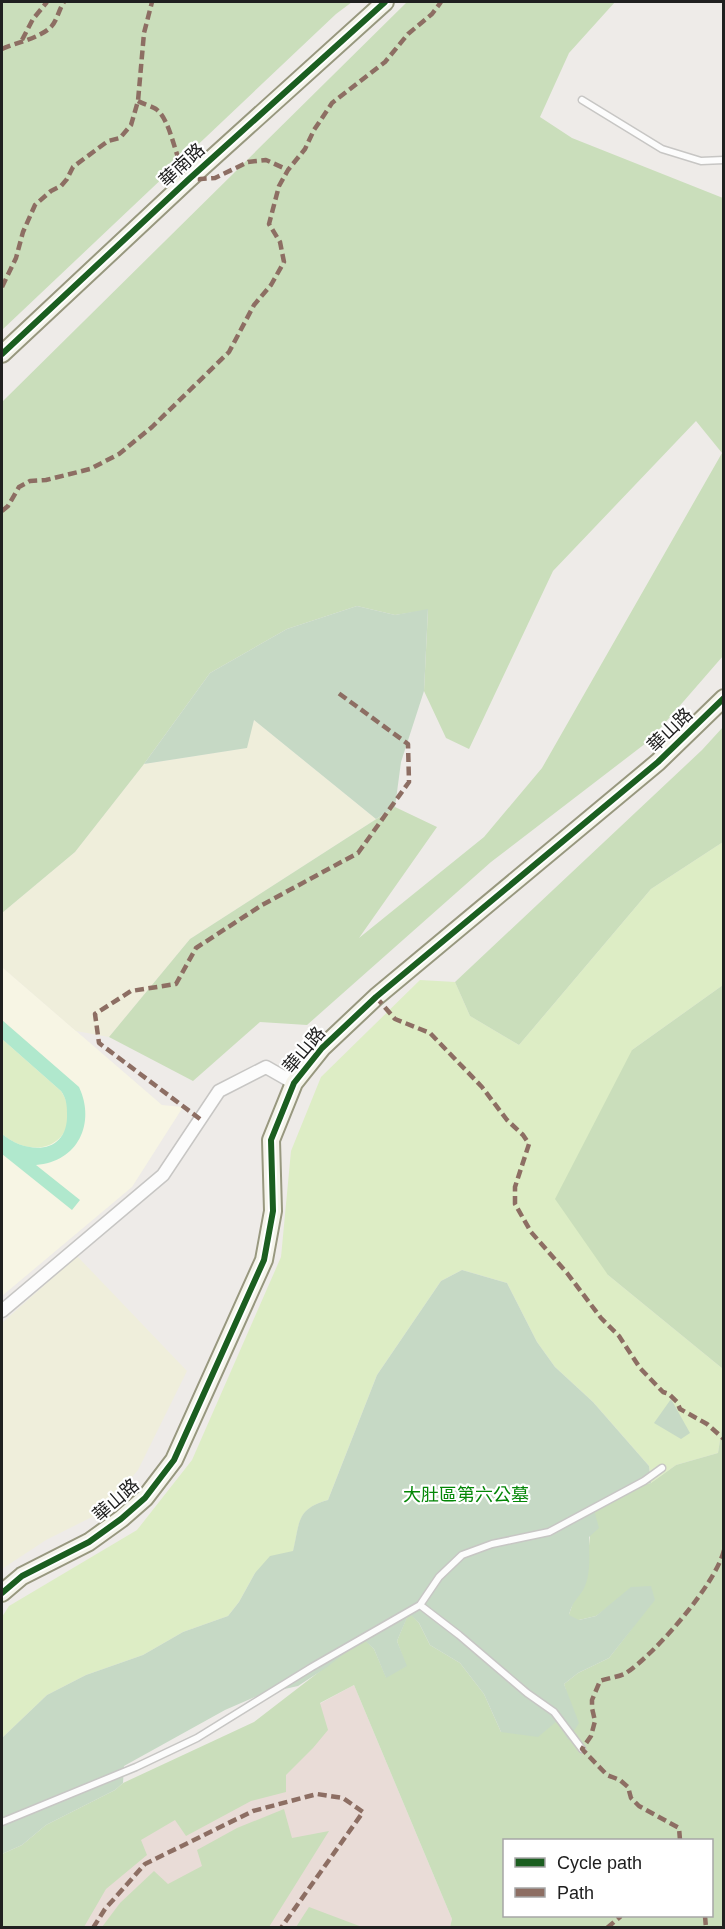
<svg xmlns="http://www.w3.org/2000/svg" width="725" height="1929" font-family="Helvetica,'Noto Sans TC',sans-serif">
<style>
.education{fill:#f7f5e4}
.military{fill:#e9dcd7}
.farmland{fill:#efeedb}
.grass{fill:#ddedc5}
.forest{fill:#cadebb;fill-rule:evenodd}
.cemetery{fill:#c6d9c5}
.pitch{fill:#b0e8cd}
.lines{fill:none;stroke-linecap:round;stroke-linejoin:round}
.lane-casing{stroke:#c7c6c4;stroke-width:9}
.street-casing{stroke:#c7c6c4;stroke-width:15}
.secondary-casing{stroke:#98987f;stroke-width:20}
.lane{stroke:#fcfcfc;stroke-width:6}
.street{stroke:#fcfcfc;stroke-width:12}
.secondary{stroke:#f5f4eb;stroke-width:16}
.quiet{stroke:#8d6e63;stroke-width:4.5;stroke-dasharray:9 4.5;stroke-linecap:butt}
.cycleway-casing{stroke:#fff;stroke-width:10}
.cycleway{stroke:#1b5e20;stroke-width:6}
.labels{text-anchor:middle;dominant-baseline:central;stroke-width:4.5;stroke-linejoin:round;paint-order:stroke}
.street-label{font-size:18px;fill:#202020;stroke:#fff}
.park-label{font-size:18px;fill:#048707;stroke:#fff}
</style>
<rect width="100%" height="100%" fill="#eeebe8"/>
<path class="education" d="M2,967L162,1105L183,1107L132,1187L2,1296Z"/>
<path class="military" d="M354,1685L452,1919L450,1928H2V1877Z"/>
<path class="farmland" d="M254,720L376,819L190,939L109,1037L76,1031L2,967V913L75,852L144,764L246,748Z
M77,1256L187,1371L138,1470L104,1511L46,1540L2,1569V1323Z"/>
<path class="grass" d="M723,842V985L632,1050L608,1275L723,1369V1421L718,1453L676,1465L651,1483L649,1466L593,1402L555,1367L537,1342L507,1283L462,1270L441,1281L377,1375L328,1500C296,1509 300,1523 293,1552L255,1573L239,1602L228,1616L183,1632L143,1655L86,1675L47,1695L2,1738V1617L9,1606L137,1530L192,1460L281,1257L291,1151L321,1077L420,980L455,982L470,1016L519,1045L651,889Z
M2,1039L61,1091C87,1132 43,1168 2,1134Z"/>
<path class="forest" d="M2,2H352L336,14L2,330Z
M407,2H615L569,53L540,117L572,138L723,198V656L650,740L491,862L307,1025L260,1022L193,1081L109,1037L190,939L395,807L437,827L359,938L484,837L542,768L722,453L696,421L553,571L469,749L446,738L424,691L428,610L395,615L357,606L287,629L210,673L144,764L75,852L2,913V402Z
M723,727V842L651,889L519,1045L470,1016L455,982L702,750Z
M723,985V1369L608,1275L555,1199L632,1050Z
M723,1421V1927H450L452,1919L354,1685L320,1703L328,1730L313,1748L286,1775V1792L251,1801L186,1836L175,1820L141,1840L147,1855L106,1889L84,1927L2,1928V1854L22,1845L46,1825L115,1790L123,1783L254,1722L363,1638L374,1649L386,1677L406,1666L397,1641L409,1612L419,1623L430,1645L460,1663L484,1694L501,1732L558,1720L568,1739L569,1700L564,1684L578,1673L609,1658L633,1627L614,1603L596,1616L566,1623L573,1603L585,1585L593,1506L635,1486L651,1483L676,1465L718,1453ZM504,1840H712V1916H504Z
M284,1809L292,1838L329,1831L269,1927H102L120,1903L154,1871L168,1884L202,1866L197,1850L237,1828Z
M309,1907L362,1927H296Z"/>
<path class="cemetery" d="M357,606L395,615L428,609L424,691L401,762L395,807L376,819L254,720L247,748L144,764L210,673L287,629Z
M462,1270L507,1283L537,1342L555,1367L593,1402L649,1466L651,1483L635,1486L593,1506L599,1528L589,1537C589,1552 591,1572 585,1586C580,1598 573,1599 569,1615L579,1620L596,1616L631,1587L651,1586L655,1600L609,1658L578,1673L564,1684L579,1723L568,1740L557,1721L538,1737L501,1732L484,1694L460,1663L430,1645L419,1623L409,1613L397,1641L407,1666L386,1678L374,1649L363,1639L327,1667L298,1686L262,1694L225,1710L124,1766L123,1783L115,1790L46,1825L22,1845L2,1854V1738L47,1695L86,1675L143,1655L183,1632L228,1616L239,1602L255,1573L270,1556L293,1551C300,1522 296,1509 328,1500L377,1375L441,1281Z
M671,1399L690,1433L681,1439L654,1423Z"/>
<path class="pitch" d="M2,1020L79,1087C96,1123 78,1162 36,1165L80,1200L72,1210L2,1154V1134C27,1155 69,1155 67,1113C67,1104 66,1098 61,1091L2,1039Z"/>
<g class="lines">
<defs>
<path id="lane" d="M582,100L662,149L701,161L724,160
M420,1605L459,1635L527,1693L554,1712L582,1749
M2,1822L136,1767L197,1738L312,1667L420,1605L439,1577L462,1555L492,1544L549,1532L644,1481L662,1468"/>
<path id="street" d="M2,1311L163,1175L219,1091L266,1067L294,1083"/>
<path id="secondary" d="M2,354L188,180L385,2
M2,1593L22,1576L89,1542L121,1519L145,1498L174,1460L264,1260L273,1211L271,1140L294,1083L322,1048L376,997L658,762L724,698"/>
</defs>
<use href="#lane" class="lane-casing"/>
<use href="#street" class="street-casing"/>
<use href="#secondary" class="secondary-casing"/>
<use href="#lane" class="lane"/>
<use href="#street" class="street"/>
<use href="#secondary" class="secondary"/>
<path class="quiet" d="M22,40L33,19L47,2
M2,49C15,43 40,38 51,27C57,21 59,9 64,2
M138,101C143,104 151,106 156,109C172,121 175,161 188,180L215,178L248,162L266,160L288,170
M2,287L16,258L23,232L35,205L51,191L61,186L67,179L73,167L108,141L120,138L131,125L138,101L144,33L152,2
M2,511L8,506L19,487L30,481L46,480L90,469L119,454L152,427L229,352L254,305L271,285L284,262L280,242L269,224L279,186L288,170L305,149L314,130L332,103L385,62L408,34L432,14L441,2
M376,997L395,1019L430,1033L482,1087L507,1120L523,1135L529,1144L515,1187V1204L531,1232L567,1273L601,1318L619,1336L640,1368L663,1392L669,1394L677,1402L680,1409L707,1424L724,1439
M200,1119L99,1043L95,1014L131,991L176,984L196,948L262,905L358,853L409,782L408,744L337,692
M680,1840L679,1828L639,1806L631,1798L628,1787L620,1780L607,1775L582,1749L591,1736L595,1721L592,1708V1700L600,1681C608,1678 619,1677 626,1673C655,1654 716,1584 724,1550
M705,1916L706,1928
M93,1928L105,1909L145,1864L253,1811L317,1794L343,1798L363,1812L281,1928
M607,1928L621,1916"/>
<defs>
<path id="cycleway" d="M2,354L188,180L385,2
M2,1593L22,1576L89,1542L121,1519L145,1498L174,1460L264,1260L273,1211L271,1140L294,1083L322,1048L376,997L658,762L724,698"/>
</defs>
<use href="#cycleway" class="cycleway-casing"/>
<use href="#cycleway" class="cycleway"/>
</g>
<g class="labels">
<g class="street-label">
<text transform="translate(182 165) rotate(-43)">華南路</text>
<text transform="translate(670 730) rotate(-44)">華山路</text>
<text transform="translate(304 1050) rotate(-50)">華山路</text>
<text transform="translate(116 1500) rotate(-41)">華山路</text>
</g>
<g class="park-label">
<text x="466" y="1495">大肚區第六公墓</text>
</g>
</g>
<rect width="725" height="1929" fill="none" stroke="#202020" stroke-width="6"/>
<rect x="503" y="1839" width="210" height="78" fill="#ffffff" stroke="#a6a6a6" stroke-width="1.5"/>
<rect x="515" y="1858" width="30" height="9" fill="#1b5e20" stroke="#a6a6a6" stroke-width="1.5"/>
<text x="557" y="1869" font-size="18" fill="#202020">Cycle path</text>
<rect x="515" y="1888" width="30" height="9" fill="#8d6e63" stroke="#a6a6a6" stroke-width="1.5"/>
<text x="557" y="1899" font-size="18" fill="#202020">Path</text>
</svg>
